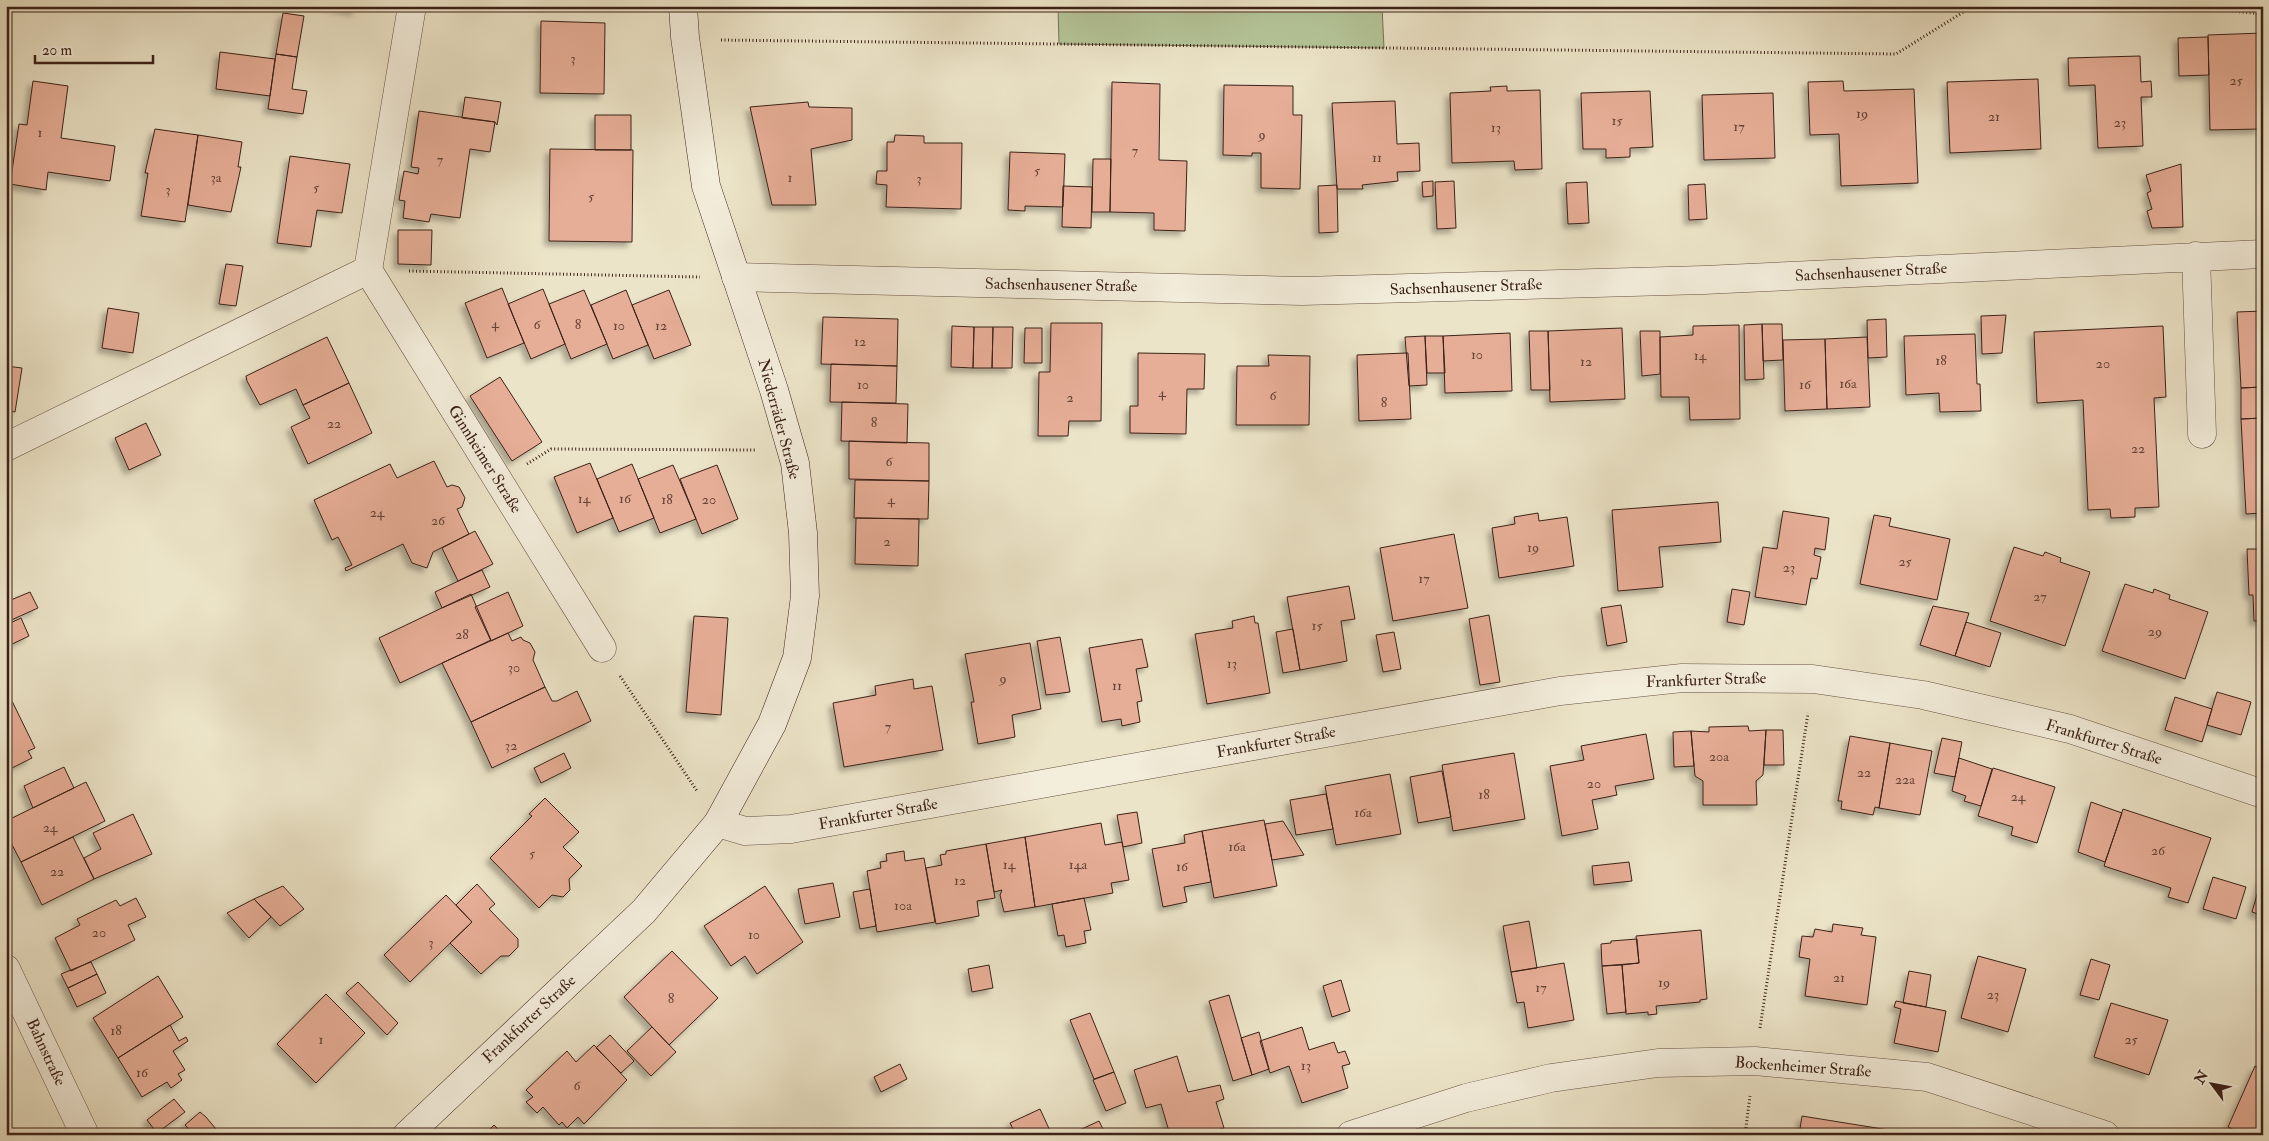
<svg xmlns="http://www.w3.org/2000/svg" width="2269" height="1141" font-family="'IM FELL Double Pica',serif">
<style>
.green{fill:#b4c598;stroke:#787358}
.building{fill:#e7ae97;stroke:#3b2117;filter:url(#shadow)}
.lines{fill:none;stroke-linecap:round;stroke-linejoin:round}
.street-casing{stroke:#675243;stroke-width:29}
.secondary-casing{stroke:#3b2117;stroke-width:29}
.path{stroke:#3b2117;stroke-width:3;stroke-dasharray:1 2.5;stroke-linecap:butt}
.street{stroke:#f3eddb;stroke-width:28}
.secondary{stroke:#f3eddb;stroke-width:28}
.labels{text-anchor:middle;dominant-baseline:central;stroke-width:4.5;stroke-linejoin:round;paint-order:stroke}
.number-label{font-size:14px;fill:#664437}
.street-label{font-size:16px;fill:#3b2117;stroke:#f3eddb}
</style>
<defs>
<filter id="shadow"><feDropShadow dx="-4.5" dy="4.5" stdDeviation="2.5" flood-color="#0004"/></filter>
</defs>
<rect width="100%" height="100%" fill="#ece4c8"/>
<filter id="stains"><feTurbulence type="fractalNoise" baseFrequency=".004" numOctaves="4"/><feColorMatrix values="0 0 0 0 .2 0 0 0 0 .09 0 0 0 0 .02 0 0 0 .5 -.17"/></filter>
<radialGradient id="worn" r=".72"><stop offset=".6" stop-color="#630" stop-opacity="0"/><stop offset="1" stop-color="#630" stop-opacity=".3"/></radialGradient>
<path class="green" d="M1058,6H1382L1384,48L1059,44Z"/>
<path class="building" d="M326,6H357L356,11Z
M283,13L304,16L297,57L276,54Z
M541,21L605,23L604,94L540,93Z
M2263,33V86H2259L2260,129L2210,130L2208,35Z
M2208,37L2209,75L2179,76L2178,38Z
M220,52L275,59L270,96L216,89Z
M276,54L297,57L292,89L307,91L303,114L268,109Z
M2140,56L2141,82L2151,81L2152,97H2141L2143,146L2098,148L2095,85L2069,86L2068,58Z
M2038,79L2041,149L1950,153L1947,82Z
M33,81L68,86L61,138L115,146L110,181L48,172L46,190L10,184L19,124L27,125Z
M1843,81L1844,91L1914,89L1918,183L1841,186L1839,134L1810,135L1808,82Z
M1112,82L1160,84L1159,160L1187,161L1185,231L1154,230V213L1110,212Z
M1224,85L1293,86V115H1302L1300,189L1261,188V153H1252V156L1223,155Z
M1507,86V91L1540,90L1542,169L1515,170L1514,161L1452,163L1450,93L1491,91L1490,87Z
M1650,91L1653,147L1630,148V157L1606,158V149H1583L1581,93Z
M1773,93L1775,158L1704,160L1702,95Z
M465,97L501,102L497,125L495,122L462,118Z
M1395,101L1397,144L1419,143L1420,171L1397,172L1398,181L1362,185L1363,189H1337L1332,103Z
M808,102L809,107L852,108V140L811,149L816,205H772L750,107Z
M419,111L495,122L490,152L470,149L460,218L431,214L429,222L403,218L405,201L399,200L404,171L418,174L419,168L411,167Z
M595,115H631V150H595Z
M155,129L198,135L185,222L141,216L148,173H145Z
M198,135L242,142L238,167H241L231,212L188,205Z
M895,135L924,136V143H962L961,209L886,207L887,185L876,184L877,171H887V142H894Z
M550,149L633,150L632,242L549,241Z
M1010,152L1065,154L1063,207L1025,206V211L1008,210Z
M290,156L350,164L342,213L317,210L311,247L277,243Z
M1093,159H1111L1110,212H1092Z
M2181,164L2183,227L2152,228L2147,211L2152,209L2147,193L2151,191L2146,175Z
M1433,181V196L1423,197L1422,182Z
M1454,181L1456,228L1437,229L1435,182Z
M1587,182L1589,223L1568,224L1566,183Z
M1705,184L1707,219L1689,220L1688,185Z
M1337,185L1338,232L1319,233L1318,186Z
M1063,186L1092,187L1091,228L1062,227Z
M398,230H432L431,265L398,264Z
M226,264L243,266L236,306L219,304Z
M502,288L524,343L487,358L465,303Z
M543,289L565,344L531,359L508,304Z
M584,290L607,344L571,359L549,304Z
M626,290L648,345L613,359L591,305Z
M669,290L691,345L654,359L632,305Z
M108,308L139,313L133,353L102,348Z
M2263,311V387L2241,388L2237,312Z
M2006,315L2002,353L1982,354L1981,316Z
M823,317L898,319L897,366L821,364Z
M1886,319L1887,357L1868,358L1867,320Z
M1051,323H1102L1101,421H1069L1068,436H1038L1039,372H1050Z
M1762,324L1764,379L1745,380L1744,325Z
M1762,324H1782L1783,360L1763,361Z
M1739,325L1740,419L1690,420L1689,397H1661L1660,337L1693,335V326Z
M952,326L974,327L973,368L951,367Z
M2163,326L2166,397L2154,398L2159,507L2135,508V517L2111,518L2110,509L2088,510L2083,400L2037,403L2034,332Z
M974,327H993L992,368H973Z
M993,327H1013L1012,368H992Z
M1025,328H1042V363H1024Z
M1622,328L1625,399L1550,402L1548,331Z
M1529,331H1548L1550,390H1531Z
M1640,331H1660V374L1642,376Z
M1510,333L1512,391L1445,393L1443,336Z
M1975,334L1977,384H1980L1981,411L1940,412L1939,393L1906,395L1904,336Z
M1425,336L1427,385L1409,386L1405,337Z
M1425,336H1443L1445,373H1427Z
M327,337L349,383L303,405L296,389L260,405L247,381L246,376Z
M1867,337L1870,407L1827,409L1825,339Z
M1825,339L1827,409L1785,411L1783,340Z
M1138,353L1205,354L1204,389H1187L1186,434L1130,433V406H1138Z
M1406,353H1408L1411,419L1359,421L1357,355Z
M1268,355L1310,356L1309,425H1236L1237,366H1269Z
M831,364L897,366L896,403L830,402Z
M6,366L22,368L15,412L6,410Z
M500,377L542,442L512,461L470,396Z
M349,383L372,433L308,464L291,427L310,418L303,405Z
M2263,387V418L2241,419V388Z
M842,402L908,404L907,443L841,441Z
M2263,418V513L2246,514L2241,419Z
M146,423L161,455L129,470L115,438Z
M849,441L929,443V481L849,479Z
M434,461L447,487L452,485L459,487L465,498L462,507L457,509L469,534L433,552L427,568L412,563L403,544L346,571L345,568L352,565L338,537L332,540L314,500L390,464L397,478Z
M590,463L613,518L577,533L554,477Z
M632,464L654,518L619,532L597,479Z
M673,465L696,519L660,533L638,479Z
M717,465L738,519L702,534L680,479Z
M855,480L929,481L928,519L854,518Z
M1718,502L1721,542L1659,547L1663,587L1618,591L1612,510Z
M1783,511L1829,518L1825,550L1815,548L1814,555L1821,557L1817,579L1811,578L1806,605L1755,597L1763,547L1777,549Z
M1538,513L1539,521L1567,517L1574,566L1499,578L1492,528L1515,524L1514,517Z
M1874,515L1891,518L1889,526L1950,539L1937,600L1860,584Z
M856,518L919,519L918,566L855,564Z
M475,531L493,564L458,581L442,548Z
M1454,534L1468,608L1393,621L1380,548Z
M2014,547L2043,556L2045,552L2061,558L2060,562L2090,572L2065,646L1990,621Z
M2247,549H2263V621H2254L2253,595H2249Z
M482,570L490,587L442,608L435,592Z
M2125,584L2153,593L2154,589L2170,595L2169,599L2208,612L2185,679L2102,651Z
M1349,586L1355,619L1341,621L1347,661L1300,670L1287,597Z
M1732,589L1750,592L1744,625L1727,622Z
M30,592L38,608L9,621L6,615V602Z
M508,592L523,626L491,641L475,607Z
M471,594L491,640L400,683L379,638Z
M1621,605L1627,642L1607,646L1601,608Z
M1933,606L1969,613L1955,656L1920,645Z
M1489,615L1500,682L1480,685L1469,619Z
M694,616L728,618L721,715L686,712Z
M1254,616L1255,623H1258L1270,693L1207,704L1195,634L1233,628L1232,621Z
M21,618L29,636L6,647V625Z
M1966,622L2001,633L1990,667L1955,656Z
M1293,629L1300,670L1283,673L1276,632Z
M1394,632L1401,669L1383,672L1376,635Z
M508,633L512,641L521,637L523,640L530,643L535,652L533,660L545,687L471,722L442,663Z
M1060,637L1070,692L1046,695L1037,641Z
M1142,639L1148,667L1136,669L1142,701L1137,702L1140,722L1122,726L1121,719L1102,722L1089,648Z
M1030,643L1041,709L1012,715L1015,737L978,744L971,702H974L965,654Z
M913,679L914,689L932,686L943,750L844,767L833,703L876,695L875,686Z
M545,687L552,701H557L577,691L591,721L492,768L471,722Z
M2217,692L2251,702L2241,735L2207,725Z
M2175,697L2212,709L2202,742L2165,730Z
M12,701L35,748L28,751L32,758L6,771V704Z
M1748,726L1749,731L1766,730L1763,775L1756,781L1757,805H1703V781L1695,776L1691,731L1709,732V727Z
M1766,730H1783L1784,765H1764Z
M1691,731L1694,766L1674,767L1673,732Z
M1646,734L1654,779L1615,786L1617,795L1592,800L1598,829L1562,836L1550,766L1584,760L1581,746Z
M1850,736L1890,743L1879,808L1875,807L1873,815L1841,809L1842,801H1838Z
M1942,738L1962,742L1955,777L1934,773Z
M1890,743L1932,751L1920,815L1879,808Z
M564,753L571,768L541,783L534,768Z
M1514,753L1525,819L1453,831L1442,765Z
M1959,758L1992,769L1981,806L1964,801L1966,796L1952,791Z
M64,767L74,788L33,808L24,786Z
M1993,768L2055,787L2037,843L2011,835L2013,827L1978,816Z
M1442,771L1451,817L1418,823L1410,777Z
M1390,774L1401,834L1336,845L1325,786Z
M86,782L105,821L21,862L6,833V821Z
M1326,794L1333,829L1296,835L1290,800Z
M545,798L579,832L563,847L582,866L569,879L570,890L563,897L552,895L539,908L490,858L532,816L529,814Z
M2091,802L2122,813L2105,862L2078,852Z
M2123,809L2211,838L2188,903L2168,897L2171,888L2104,866Z
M1137,812L1142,843L1123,847L1117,815Z
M133,814L152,854L94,879L84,858L101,849L93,833Z
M1264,820L1277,886L1214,898L1202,831Z
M1283,821L1304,855L1272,860L1265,824Z
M1101,823L1105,845L1122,842L1129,880L1111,883L1113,893L1035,907L1025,837Z
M1202,831L1211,882L1184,887L1187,902L1163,907L1152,849L1185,843L1184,835Z
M73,837L94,879L42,905L21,862Z
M1025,837L1035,907L1004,912L1000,895L1002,890L994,892L986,844Z
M986,844L995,898L977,901L979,916L936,924L926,868L942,865L940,855L946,854V851Z
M904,851L905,861L924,858L935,922L877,932L867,871L881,868L880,862L887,861L886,854Z
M1629,862L1632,881L1594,885L1592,866Z
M2213,877L2246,887L2236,919L2203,909Z
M2262,877H2263V916L2252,912Z
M833,883L840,917L805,924L798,889Z
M477,884L495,904L489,909L518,939V947L509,956H501L481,974L450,943L472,922L456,905Z
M283,886L304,909L280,926L254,899Z
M765,886L803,942L757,974L745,956L731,966L704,926Z
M870,889L876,926L860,929L853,892Z
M446,895L472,922L410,982L384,955Z
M136,898L146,917L128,925L135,940L71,971L55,938L80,925L77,919L116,900L120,906Z
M1084,898L1091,930L1084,931L1086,943L1066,947L1064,935L1058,936L1052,904Z
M254,899L271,917L249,938L227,913Z
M1529,921L1537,968L1511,972L1503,926Z
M1833,924L1863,928L1861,935L1876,937L1867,1005L1805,996L1810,959L1799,957L1802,936L1813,937L1815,929L1832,932Z
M1701,930L1707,999L1700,1000V1002L1656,1006L1657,1014L1648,1015V1012L1626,1014L1622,965L1639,963L1636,936Z
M1637,939L1639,963L1602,966L1601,944L1611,943V941Z
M672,951L718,998L669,1045L624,997Z
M1978,956L2026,969L2008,1032L1961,1018Z
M2091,959L2110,965L2099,1000L2080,995Z
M91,962L97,974L68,988L61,974Z
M1564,963L1574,1020L1528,1028L1524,1002L1517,1003L1511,972Z
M989,965L993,988L972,992L968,969Z
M1622,965L1626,1012L1607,1014L1602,966Z
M1909,971L1931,975L1926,1007L1903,1003Z
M97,974L106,993L77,1007L68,988Z
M158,976L183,1017L118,1058L93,1018Z
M1341,980L1350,1011L1332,1017L1323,986Z
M358,982L398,1023L387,1035L346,993Z
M326,994L365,1033L316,1083L277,1044Z
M1229,995L1252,1075L1233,1081L1209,1001Z
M1896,1001L1946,1011L1938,1052L1894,1043L1901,1009L1894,1007Z
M2111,1003L2168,1020L2149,1075L2094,1057Z
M1090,1013L1114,1072L1094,1079L1070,1020Z
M170,1025L179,1041L186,1037L188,1041L173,1051L185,1070L178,1074L182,1080L171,1088L167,1082L142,1097L118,1058Z
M652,1027L676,1052L651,1076L627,1051Z
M1302,1027L1309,1050L1334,1042L1338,1053L1345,1051L1350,1064L1342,1066L1348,1088L1302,1103L1289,1066L1270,1073L1260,1041Z
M1259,1032L1269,1069L1252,1075L1241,1038Z
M610,1035L634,1061L621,1073L596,1048Z
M594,1045L627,1080L584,1124L578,1117L567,1128L562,1122L559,1125L543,1107L537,1113L526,1102L533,1097L526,1090L567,1051L576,1062Z
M1177,1056L1188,1092L1220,1085L1224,1099L1216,1102L1224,1128L1201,1135H1170L1161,1104L1146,1108L1134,1070Z
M900,1064L907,1079L881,1092L874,1077Z
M2255,1066L2263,1070V1135H2245L2228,1127Z
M1114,1072L1126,1103L1106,1111L1093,1080Z
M174,1099L185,1112L157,1133L147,1120Z
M1040,1109L1052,1135H1016L1010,1123Z
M200,1112L206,1117L221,1135H184L190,1130L185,1125Z
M1802,1116L1895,1131V1135H1799Z
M1099,1121L1105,1133L1112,1130L1114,1135H1069Z
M494,1125L504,1135H484Z
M1755,1130L1784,1135H1755Z"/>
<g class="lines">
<defs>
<path id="street" d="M2196,256L2202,434
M368,270L412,6
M736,277L1302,291L1704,280L2263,254
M6,447L368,270L602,648
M718,823L745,831L791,829L1560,691L1682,678L1813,679L1923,695L2070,729L2263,794
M6,969L85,1135
M1351,1135L1466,1098L1551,1078L1658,1063L1755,1061L1927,1077L2105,1135"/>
<path id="secondary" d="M407,1135L644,911L718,823L772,724L797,658L805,596L803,533L795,463L774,390L706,186L685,37L683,6"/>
</defs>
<use href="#street" class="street-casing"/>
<use href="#secondary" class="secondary-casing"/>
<path class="path" d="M2180,6L2263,14
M721,40L1896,54L1973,6
M409,271L700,277
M527,464L551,449L757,450
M620,676L697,791
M1760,1028L1808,713
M1745,1135L1750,1096"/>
<use href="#street" class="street"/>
<use href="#secondary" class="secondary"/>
</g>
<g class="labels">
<g class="number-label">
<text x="573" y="58">3</text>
<text x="2236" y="80">25</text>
<text x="1862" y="113">19</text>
<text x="1994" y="116">21</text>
<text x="1617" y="120">15</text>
<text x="2120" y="122">23</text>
<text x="1739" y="126">17</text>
<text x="1496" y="127">13</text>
<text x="40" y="132">1</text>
<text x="1262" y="134">9</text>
<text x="1135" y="150">7</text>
<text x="1377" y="157">11</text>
<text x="440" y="159">7</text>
<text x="1037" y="170">5</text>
<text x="216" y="177">3a</text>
<text x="790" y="177">1</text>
<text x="919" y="178">3</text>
<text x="316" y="187">5</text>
<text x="168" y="189">3</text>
<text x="591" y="196">5</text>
<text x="495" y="323">4</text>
<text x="537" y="324">6</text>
<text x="578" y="324">8</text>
<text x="619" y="325">10</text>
<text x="661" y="325">12</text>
<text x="860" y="341">12</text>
<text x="1477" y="354">10</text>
<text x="1700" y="355">14</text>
<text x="1941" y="360">18</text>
<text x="1586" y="361">12</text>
<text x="2103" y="363">20</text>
<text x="1848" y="383">16a</text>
<text x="863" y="384">10</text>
<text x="1805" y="384">16</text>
<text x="1162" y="392">4</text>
<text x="1273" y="395">6</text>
<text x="1070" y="397">2</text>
<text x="1384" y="402">8</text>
<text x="874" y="422">8</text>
<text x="334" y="423">22</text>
<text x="2138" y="448">22</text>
<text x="889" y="461">6</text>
<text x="584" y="498">14</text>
<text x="625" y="498">16</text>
<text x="667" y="499">18</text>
<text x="709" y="499">20</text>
<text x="891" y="499">4</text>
<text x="377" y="512">24</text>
<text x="438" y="520">26</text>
<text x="887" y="541">2</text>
<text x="1533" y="547">19</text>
<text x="1905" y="561">25</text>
<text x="1789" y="567">23</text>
<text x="1424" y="578">17</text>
<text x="2040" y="596">27</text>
<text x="1317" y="625">15</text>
<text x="2155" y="631">29</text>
<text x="462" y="634">28</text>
<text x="1232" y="663">13</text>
<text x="514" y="667">30</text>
<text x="1003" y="678">9</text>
<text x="1117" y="685">11</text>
<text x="888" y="726">7</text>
<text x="511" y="745">32</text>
<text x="1719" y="756">20a</text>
<text x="1864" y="772">22</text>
<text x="1905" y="779">22a</text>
<text x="1594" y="783">20</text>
<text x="1484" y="794">18</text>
<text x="2018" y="796">24</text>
<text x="1363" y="812">16a</text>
<text x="50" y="827">24</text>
<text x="1237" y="846">16a</text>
<text x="2158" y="850">26</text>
<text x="532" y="853">5</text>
<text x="1009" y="864">14</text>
<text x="1078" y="864">14a</text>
<text x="1182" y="866">16</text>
<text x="57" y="871">22</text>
<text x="960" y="880">12</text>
<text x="903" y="905">10a</text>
<text x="99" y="932">20</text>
<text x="754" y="934">10</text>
<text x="431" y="942">3</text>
<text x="1839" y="977">21</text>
<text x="1664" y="982">19</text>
<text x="1541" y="987">17</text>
<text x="1993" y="994">23</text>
<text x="671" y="998">8</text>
<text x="116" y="1030">18</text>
<text x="321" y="1039">1</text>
<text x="2131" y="1039">25</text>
<text x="1306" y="1065">13</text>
<text x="142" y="1072">16</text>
<text x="577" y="1085">6</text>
</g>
<g class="street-label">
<text transform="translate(1871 272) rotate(-3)">Sachsenhausener Straße</text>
<text transform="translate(1061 285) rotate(1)">Sachsenhausener Straße</text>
<text transform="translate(1466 287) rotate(-2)">Sachsenhausener Straße</text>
<text transform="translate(779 419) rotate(75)">Niederräder Straße</text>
<text transform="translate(485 459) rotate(58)">Ginnheimer Straße</text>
<text transform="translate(1706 680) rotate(-2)">Frankfurter Straße</text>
<text transform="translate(1276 742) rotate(-10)">Frankfurter Straße</text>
<text transform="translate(2104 742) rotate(17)">Frankfurter Straße</text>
<text transform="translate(878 814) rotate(-10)">Frankfurter Straße</text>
<text transform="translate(529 1019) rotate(-43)">Frankfurter Straße</text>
<text transform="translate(46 1052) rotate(65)">Bahnstraße</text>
<text transform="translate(1803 1067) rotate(4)">Bockenheimer Straße</text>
</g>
</g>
<rect width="2269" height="1141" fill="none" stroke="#ece4c8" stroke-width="25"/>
<rect x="8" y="8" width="2254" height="1126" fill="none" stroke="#3b2117" stroke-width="2.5"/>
<rect x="12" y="12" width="2244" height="1116" fill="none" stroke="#3b2117"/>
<g transform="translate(2212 1084) rotate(302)" stroke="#f3eddb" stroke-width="4" paint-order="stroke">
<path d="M0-4L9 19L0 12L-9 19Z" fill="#3b2117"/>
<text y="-8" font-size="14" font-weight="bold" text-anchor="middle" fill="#3b2117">N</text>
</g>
<path d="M35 55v8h118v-8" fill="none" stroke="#3b2117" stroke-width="2.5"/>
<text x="42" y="55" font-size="15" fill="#3b2117" stroke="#f3eddb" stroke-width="4" paint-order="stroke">20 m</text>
<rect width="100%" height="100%" filter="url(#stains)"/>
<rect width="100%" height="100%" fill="url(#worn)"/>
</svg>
